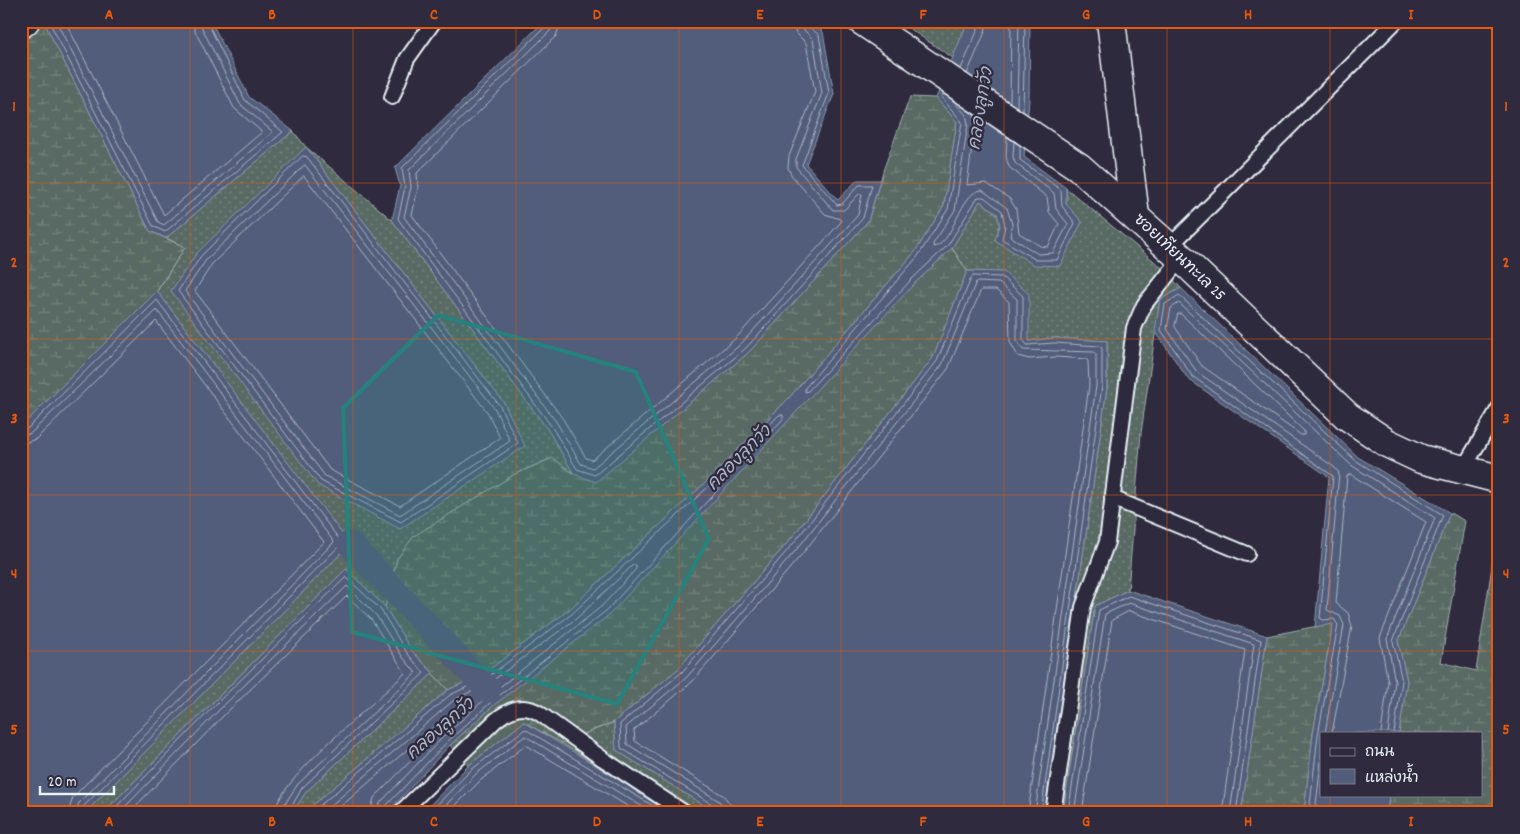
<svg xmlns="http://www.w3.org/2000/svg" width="1520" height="834" font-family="Dekko,'Playpen Sans Thai',sans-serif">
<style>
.grass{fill:url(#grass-dots);stroke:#a0aeae;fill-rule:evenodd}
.wetland{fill:url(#wetland-marsh);stroke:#a0aeae}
.water{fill:#515d7a;stroke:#8d98ac}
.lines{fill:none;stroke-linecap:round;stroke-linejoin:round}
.shore{stroke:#acb6c6;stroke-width:1}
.canal{stroke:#515d7a;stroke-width:26}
.service-casing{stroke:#e8f1f8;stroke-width:18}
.minor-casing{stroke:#e8f1f8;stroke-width:31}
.tertiary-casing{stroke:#e8f1f8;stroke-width:31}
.service{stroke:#2f2a3d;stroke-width:14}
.minor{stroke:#2f2a3d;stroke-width:28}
.tertiary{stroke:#2f2a3d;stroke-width:28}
.marked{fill:#25827c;fill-opacity:0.2;stroke:#25827c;stroke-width:4;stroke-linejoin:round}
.grid{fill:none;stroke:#e8590c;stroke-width:1;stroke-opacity:0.55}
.labels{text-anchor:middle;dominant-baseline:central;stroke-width:4.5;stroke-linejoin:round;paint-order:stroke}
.street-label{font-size:16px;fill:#e8f1f8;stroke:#2f2a3d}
.water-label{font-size:18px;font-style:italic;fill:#acb6c6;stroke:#2f2a3d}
.neatline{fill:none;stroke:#e8590c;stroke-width:2}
.grid-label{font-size:16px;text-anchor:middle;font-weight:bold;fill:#e8590c}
</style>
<defs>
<pattern id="grass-dots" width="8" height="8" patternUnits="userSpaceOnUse" patternTransform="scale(1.25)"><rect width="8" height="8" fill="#596b63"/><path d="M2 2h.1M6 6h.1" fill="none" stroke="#71817a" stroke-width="1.8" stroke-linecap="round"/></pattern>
<pattern id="wetland-marsh" width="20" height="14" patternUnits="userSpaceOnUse" patternTransform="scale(1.25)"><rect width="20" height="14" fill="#596b63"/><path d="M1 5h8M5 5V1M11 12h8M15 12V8" fill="none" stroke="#71817a"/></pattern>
</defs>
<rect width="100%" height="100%" fill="#2f2a3d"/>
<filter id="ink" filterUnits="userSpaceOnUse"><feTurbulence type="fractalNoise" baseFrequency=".02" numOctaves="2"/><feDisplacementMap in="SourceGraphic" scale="10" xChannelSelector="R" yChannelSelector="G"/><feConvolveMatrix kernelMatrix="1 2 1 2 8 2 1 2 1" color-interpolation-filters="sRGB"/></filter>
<g filter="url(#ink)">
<path class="grass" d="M898,21H968L953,58Z
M293,131L306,147L392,220L548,430L574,474L552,458L515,474L397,559L385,607L346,569L103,813H85L349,544L157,291L185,247L166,238ZM306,147L504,403L525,447Z
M1066,188L1160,266L1181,288L1160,300L1141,433L1128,590L1095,606L1063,813H1046L1107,387V341L1054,338L1028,341L1004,272L967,271L952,248L980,201C999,214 1004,217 995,240L1066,204Z
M433,673L448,690L312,806L309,813H292L306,792Z
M614,722L616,750L716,813H674L561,743Z"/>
<path class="wetland" d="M44,22L150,231L185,247L157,291L21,427V38Z
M910,97L936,98L957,122L944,206L915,252L788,399L705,483L570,609L485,673L448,690L411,650L385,607L397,559L414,536L515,474L553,458L574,474L596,481L749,352L868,221L884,168Z
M952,248L967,271L933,358L789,541L678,669L614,722L561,743L524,722L468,766L450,745L493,706L915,283Z
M1450,513L1465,521L1441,662L1476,671L1499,520V813H1387L1389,795H1481V733H1399L1407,681L1398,642Z
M1333,623L1313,734L1304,813H1241L1267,636Z"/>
<path class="water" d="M211,21L249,97L293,131L166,238L150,231L44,22Z
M544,21H810L823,32L834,94L806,164L838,200L857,180H880L868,221L749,352L596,482L574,474L548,430L392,220L400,186L395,168Z
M968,21H1030L1029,100L1024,157L1066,188V204L1082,222L1060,266L1034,265L995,240L1000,226L997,213L980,201L952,248L915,283L610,614L493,706L450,745L387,813H309L312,806L448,690L485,673L570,609L705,483L788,399L915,252L944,206L957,122L936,98Z
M306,147L504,403L525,446L400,529L318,485L171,291L197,253Z
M967,271L1004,272L1029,294V341L1054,338L1107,341V387L1046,813H716L616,750L614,722L678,669L789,541L933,358Z
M1181,288L1358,457L1450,513L1398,642L1407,681L1399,733H1321V795H1389L1387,813H1304L1313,734L1333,624L1315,627L1329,477L1188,379L1155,331L1160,300Z
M157,291L350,544L85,813H21V427Z
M346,569L385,607L411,650L433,673L306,792L292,813H103Z
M1128,590L1267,636L1241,813H1063L1095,606Z
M524,722L674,813H422L468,766Z"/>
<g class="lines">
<path class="shore" d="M49,21L153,226L165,232L283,132L245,100L207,21
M56,21L158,222L164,225L273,132L240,104L202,28L201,21
M65,21L164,215L262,132L234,108L195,31L193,21
M547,21L545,27L402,168L405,187L398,219L552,427L577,469L595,475L746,348L863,218L872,185H859L842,204L837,205L802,165L829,93L819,35L808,26L807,21
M553,21L550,31L409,170L411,187L404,217L557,423L581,464L593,468L741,344L858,215L862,194H859L844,210H833L796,167V159L822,93L813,39L803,29L801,21
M561,21L556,36L417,173L418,188L412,215L563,419L586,458L592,460L736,338L841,222L840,219L825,214L792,176L788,168L789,156L815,92L806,43L796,33L793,21
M961,69L978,29L979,21
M967,74L985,32L987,21
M943,94L942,98L962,122L948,209L918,256L805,388V392L808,391L911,280L948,245L978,197H984L1002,211L1005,226L1002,239L1036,260H1057L1075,223L1062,206L1061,190L1020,160V146
M952,100L966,115L968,124L955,210L933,244L934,247C955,242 959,192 982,190L1007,208L1012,224L1010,236L1038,254L1053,253L1068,224L1056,209L1054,193L1015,163L1013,157L1014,142
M1010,103L1011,21
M1017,107L1019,21
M1023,111L1025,21
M974,114L975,124L967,185L986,183L1010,199L1016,209L1019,233L1040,246L1048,247L1059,224L1049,212L1047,197L1009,167L1006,157L1007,137
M303,156L307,157L500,406L518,443L401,522L321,481L178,291L201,256Z
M305,165L495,409L510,441L400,515L325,476L185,291L206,260Z
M304,176L488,413L500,438L400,506L330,470L195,291L212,264Z
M1178,314H1181L1304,431V435H1301L1202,366L1175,327Z
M21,430L27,429L157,300L342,543L83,807L81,813
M21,437L31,433L157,310L334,542L79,803L75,813
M21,444L36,439L156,321L324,542L73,797L68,813
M1325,733L1344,625L1340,616L1327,610L1339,473L1334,467L1197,372L1167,329L1171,308L1179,303L1351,465L1435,518L1387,639L1395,682L1388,733
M1332,733L1352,626L1348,613L1336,603L1347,476L1350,474L1426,522L1380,638L1388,682L1381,733
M110,813L216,704L346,577L381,610L407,653L424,673L302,788L288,813
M119,813L221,708L347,586L376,615L402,656L416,673L298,784L284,805L282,813
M129,813L226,713L347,596L371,619L405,673C379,701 276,780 275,813
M315,813L317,808L450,695L488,677L573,613L708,487L779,415H783V419L607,610L490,703L447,742L385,807L383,813
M322,813L454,700L492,681L577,618L633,565H636V569L602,606L486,698L443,737L380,803L377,813
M333,813L455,709H458L459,712L374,798L370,813
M429,813L471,770L525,729L665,813
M438,813L476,774L525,736L653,813
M448,813L481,780L526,745L639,813
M718,813L715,806L621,748L620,724L682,672L792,545L937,361L972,276L1002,277L1023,296V340L1027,345L1054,343L1099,346L1102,348V386L1041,813
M724,813L723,806L719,801L627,744L626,727L687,677L797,549L942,365L976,282L999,283L1017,299V341L1023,350L1094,352L1096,354V386L1035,813
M732,813L730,804L724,796L635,741L634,730L692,682L803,553L948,369L981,290H996L1009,302L1010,342L1018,356L1029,359L1055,357L1086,359L1088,361L1089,386L1028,813
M1068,813L1099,610L1129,596L1261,640L1236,813
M1074,813L1105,614L1129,603L1254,644L1230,813
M1082,813L1112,620L1129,611L1245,650L1222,813
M1309,813L1318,735L1338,625L1334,619L1323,620L1320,618L1333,476L1192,376L1161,330L1165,304L1179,295L1355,460L1443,515L1393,641L1402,681L1394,733
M1315,813L1321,762"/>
<path class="canal" d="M350,544L488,690"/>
<defs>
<path id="service" d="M392,97L407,59L434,21
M1169,247L1396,21
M1462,471L1499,408
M1112,498L1247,554
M400,813L496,720C510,709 523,703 539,713L603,759L685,813
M1053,813L1083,607L1107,542L1134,328L1144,305L1181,258"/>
<path id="minor" d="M1111,21L1135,216
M21,24L25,21"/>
<path id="tertiary" d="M862,21L1079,167L1181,258L1347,416L1387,443L1421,459L1499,479"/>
</defs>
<use href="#service" class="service-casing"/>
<use href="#minor" class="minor-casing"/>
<use href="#tertiary" class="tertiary-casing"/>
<use href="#service" class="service"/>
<use href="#minor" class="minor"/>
<use href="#tertiary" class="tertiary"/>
</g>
</g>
<path class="marked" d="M438,315L636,372L709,539L617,704L352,632L343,408Z"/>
<path class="grid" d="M190,21V813M353,21V813M516,21V813M679,21V813M841,21V813M1004,21V813M1167,21V813M1330,21V733M21,183H1499M21,339H1499M21,495H1499M21,651H1499M1330,795V813"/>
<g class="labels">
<g class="street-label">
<text transform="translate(1179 258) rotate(43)">ซอยเทียนทะเล 25</text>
</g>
<g class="water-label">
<text transform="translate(982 109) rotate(-81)">คลองลูกวัว</text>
<text transform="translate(740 459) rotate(-45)">คลองลูกวัว</text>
<text transform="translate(441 730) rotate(-41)">คลองลูกวัว</text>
</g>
</g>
<rect width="1520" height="834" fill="none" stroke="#2f2a3d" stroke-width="55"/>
<rect x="1320" y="732" width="162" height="65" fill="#2f2a3d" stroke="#797a88"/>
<rect x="1330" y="748" width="25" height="8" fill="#2f2a3d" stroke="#797a88"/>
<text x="1365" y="756" font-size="15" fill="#e8f1f8">ถนน</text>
<rect x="1330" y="769" width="25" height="15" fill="#515d7a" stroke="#797a88"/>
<text x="1365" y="782" font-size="15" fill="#e8f1f8">แหล่งน้ำ</text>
<path d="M40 786v8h74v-8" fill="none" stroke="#e8f1f8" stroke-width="2.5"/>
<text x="48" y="786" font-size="15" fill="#e8f1f8" stroke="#2f2a3d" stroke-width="4" paint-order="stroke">20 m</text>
<rect x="28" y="28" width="1464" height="778" class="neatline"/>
<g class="grid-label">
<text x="109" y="19">A</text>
<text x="272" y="19">B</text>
<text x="434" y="19">C</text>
<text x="597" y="19">D</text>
<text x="760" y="19">E</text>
<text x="923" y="19">F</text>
<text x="1086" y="19">G</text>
<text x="1248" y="19">H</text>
<text x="1411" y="19">I</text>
<text x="14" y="111">1</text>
<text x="1506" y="111">1</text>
<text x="14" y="267">2</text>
<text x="1506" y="267">2</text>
<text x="14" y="423">3</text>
<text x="1506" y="423">3</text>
<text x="14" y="578">4</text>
<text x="1506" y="578">4</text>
<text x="14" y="734">5</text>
<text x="1506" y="734">5</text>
<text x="109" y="826">A</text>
<text x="272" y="826">B</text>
<text x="434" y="826">C</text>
<text x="597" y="826">D</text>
<text x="760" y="826">E</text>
<text x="923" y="826">F</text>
<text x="1086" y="826">G</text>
<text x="1248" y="826">H</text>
<text x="1411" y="826">I</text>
</g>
</svg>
